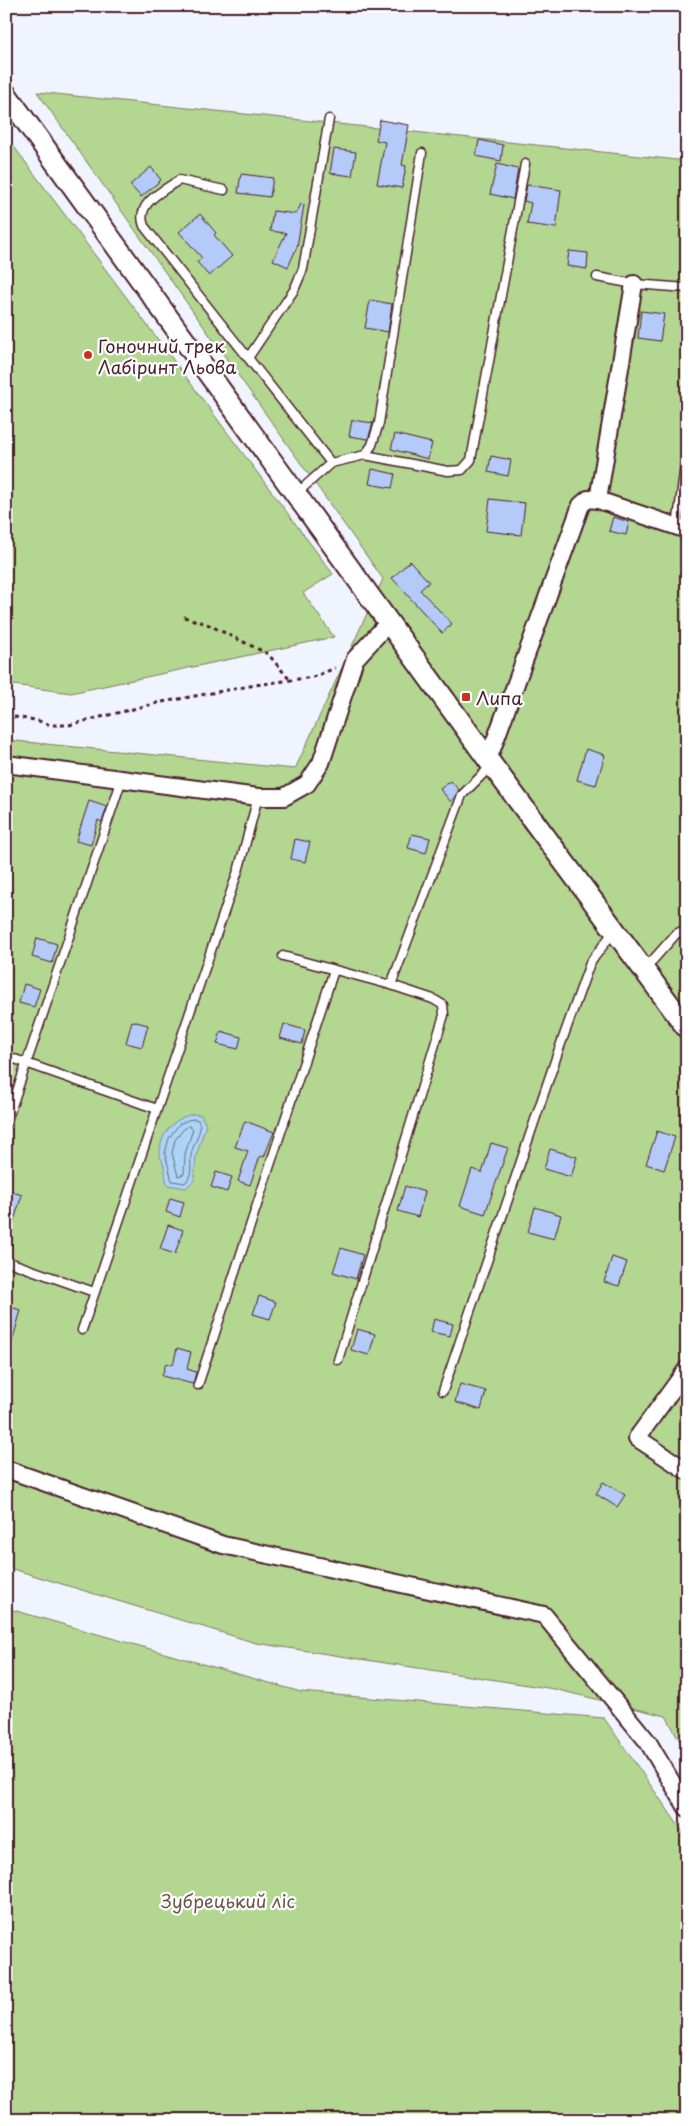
<svg xmlns="http://www.w3.org/2000/svg" width="693" height="2126" font-family="'Playpen Sans',sans-serif">
<style>
.green{fill:#b3d690;stroke:#7e7a5e}
.water{fill:#abd5f6;stroke:#848ca5}
.lines{fill:none;stroke-linecap:round;stroke-linejoin:round}
.shore{stroke:#71687c;stroke-width:1}
.building{fill:#b4caf9;stroke:#4a1f2b}
.service-casing{stroke:#4a1f2b;stroke-width:11}
.minor-casing{stroke:#4a1f2b;stroke-width:20}
.tertiary-casing{stroke:#4a1f2b;stroke-width:24}
.path{stroke:#4a1f2b;stroke-width:3;stroke-dasharray:4 4;stroke-linecap:butt}
.service{stroke:#fff;stroke-width:8}
.minor{stroke:#fff;stroke-width:16}
.tertiary{stroke:#fff;stroke-width:20}
.poi-dot{fill:#c8321e;stroke:#fff;stroke-width:2}
.labels{text-anchor:middle;dominant-baseline:central;stroke-width:4.5;stroke-linejoin:round;paint-order:stroke}
.poi-label{font-size:18px;fill:#4a1f2b;stroke:#fff;text-anchor:start}
.park-label{font-size:18px;fill:#6a5649;stroke:#fff}
</style>
<rect width="100%" height="100%" fill="#f0f4fe"/>
<filter id="ink" filterUnits="userSpaceOnUse"><feTurbulence type="fractalNoise" baseFrequency=".02" numOctaves="2"/><feDisplacementMap in="SourceGraphic" scale="10" xChannelSelector="R" yChannelSelector="G"/><feConvolveMatrix kernelMatrix="1 2 1 2 8 2 1 2 1" color-interpolation-filters="sRGB"/></filter>
<g filter="url(#ink)">
<path class="green" d="M37,92L687,161V1754L666,1716L554,1689L256,1643L6,1567V740L295,769L383,579Z
M6,136L333,574L303,593L334,637L71,693L6,684Z
M6,1608L301,1692L604,1718L687,1838V2120H6Z"/>
<path class="water" d="M195,1114L201,1115L206,1125L196,1156L194,1180L186,1188L168,1185C164,1178 166,1172 164,1166C163,1162 161,1160 160,1155C159,1134 175,1116 195,1114Z"/>
<g class="lines">
<path class="shore" d="M195,1119L198,1120C204,1132 192,1144 191,1156C190,1166 193,1175 185,1183L172,1181L165,1153L169,1138L179,1124L188,1120Z
M189,1126L193,1129L185,1154L184,1174L178,1176L172,1153L175,1140L183,1130Z"/>
</g>
<path class="building" d="M380,120L409,125L402,165L406,166L402,188L377,184L385,142L376,140Z
M479,140L503,145L501,161L476,156Z
M334,149L356,152L352,176L330,173Z
M497,164L518,169L513,199L490,194Z
M151,167L161,180L141,197L130,185Z
M241,174L273,178L270,197L238,193Z
M527,185L561,190L556,228L527,224L531,203L524,201Z
M301,204L304,205L297,247L288,267L273,260L286,233L270,231L273,211L296,214Z
M200,214L216,233L214,235L232,256L209,276L197,262L202,258L179,232Z
M569,251L588,253L587,269L567,266Z
M370,300L392,304L388,332L365,328Z
M641,311L664,314L660,341L638,338Z
M352,420L373,423L368,439L349,436Z
M395,434L432,443L428,459L391,449Z
M491,456L511,460L508,476L488,472Z
M372,469L395,474L392,488L369,484Z
M490,499L525,503L521,535L486,531Z
M613,517L629,522L626,535L609,531Z
M410,561L429,582L420,590L452,624L442,633L392,578Z
M586,749L605,755L596,785L577,780Z
M451,781L459,790L451,802L440,789Z
M89,801L107,807L102,822L98,820L91,845L76,841Z
M412,834L430,838L426,853L408,848Z
M295,839L310,842L305,862L291,859Z
M37,938L57,944L52,963L32,957Z
M24,984L40,989L34,1007L19,1003Z
M132,1021L148,1025L142,1047L126,1043Z
M284,1024L305,1030L302,1044L280,1038Z
M221,1031L241,1037L238,1049L217,1044Z
M245,1121L274,1132L264,1157L260,1156L250,1185L238,1181L248,1151L235,1147Z
M657,1131L675,1137L664,1170L646,1164Z
M491,1143L508,1148L485,1214L460,1206L472,1169L482,1173Z
M550,1149L577,1157L571,1177L544,1169Z
M216,1172L232,1177L227,1192L211,1187Z
M405,1186L425,1192L418,1217L398,1211Z
M6,1190L22,1195L9,1236H6Z
M170,1198L184,1202L180,1217L166,1212Z
M535,1207L561,1215L554,1239L528,1232Z
M168,1225L183,1230L175,1254L160,1249Z
M341,1248L363,1255L356,1279L333,1272Z
M612,1257L627,1262L619,1286L604,1282Z
M259,1296L276,1302L270,1319L253,1314Z
M6,1306L21,1310L10,1349H6Z
M434,1319L453,1324L450,1336L431,1332Z
M357,1329L375,1334L369,1355L351,1350Z
M177,1348L191,1352L187,1369L196,1372L193,1384L162,1376L166,1363L173,1365Z
M460,1384L486,1391L481,1410L455,1402Z
M603,1482L625,1495L617,1507L596,1494Z"/>
<g class="lines">
<defs>
<path id="service" d="M224,190L179,180C163,191 135,203 144,226L331,463
M597,277L634,284L687,288
M248,358L294,290L303,269L329,119
M365,455L448,471L462,470L471,460L525,164
M296,494L331,463L365,455L372,445L379,423L422,153
M677,527L687,450
M283,956L391,985L433,999L443,1005L444,1015L338,1360
M645,969L676,934L687,928
M391,985L462,795L492,765
M6,1056L157,1109
M6,1124L122,779
M6,1261L94,1292
M82,1330L239,868L258,797
M198,1385L334,970
M443,1391L558,1052L590,963L614,931"/>
<path id="minor" d="M598,500L634,284
M488,760L581,505L588,499L598,500L687,530
M6,764L258,797H284L307,784L321,763L355,659L389,622
M687,1369L637,1438L687,1471
M6,1469L223,1545L544,1615L648,1742L687,1808"/>
<path id="tertiary" d="M6,94L492,765L687,1028"/>
</defs>
<use href="#service" class="service-casing"/>
<use href="#minor" class="minor-casing"/>
<use href="#tertiary" class="tertiary-casing"/>
<path class="path" d="M184,617L207,624L268,654L290,680
M6,716L36,720L51,725H69L157,703L255,685L313,677L335,668"/>
<use href="#service" class="service"/>
<use href="#minor" class="minor"/>
<use href="#tertiary" class="tertiary"/>
</g>
</g>
<g class="poi-dot">
<circle cx="88" cy="355" r="5"/>
<rect x="461" y="692" width="10" height="10" rx="2.5"/>
</g>
<g class="labels">
<g class="poi-label">
<text x="98" y="345">Гоночний трек<tspan x="98" dy="21">Лабіринт Льова</tspan></text>
<text x="476" y="697">Липа</text>
</g>
<g class="park-label">
<text x="228" y="1900">Зубрецький ліс</text>
</g>
</g>
<rect width="693" height="2126" fill="none" stroke="#fff" stroke-width="25"/>
<rect x="12" y="12" width="668" height="2101" fill="none" stroke="#4a1f2b" stroke-width="2" filter="url(#ink)"/>
</svg>
